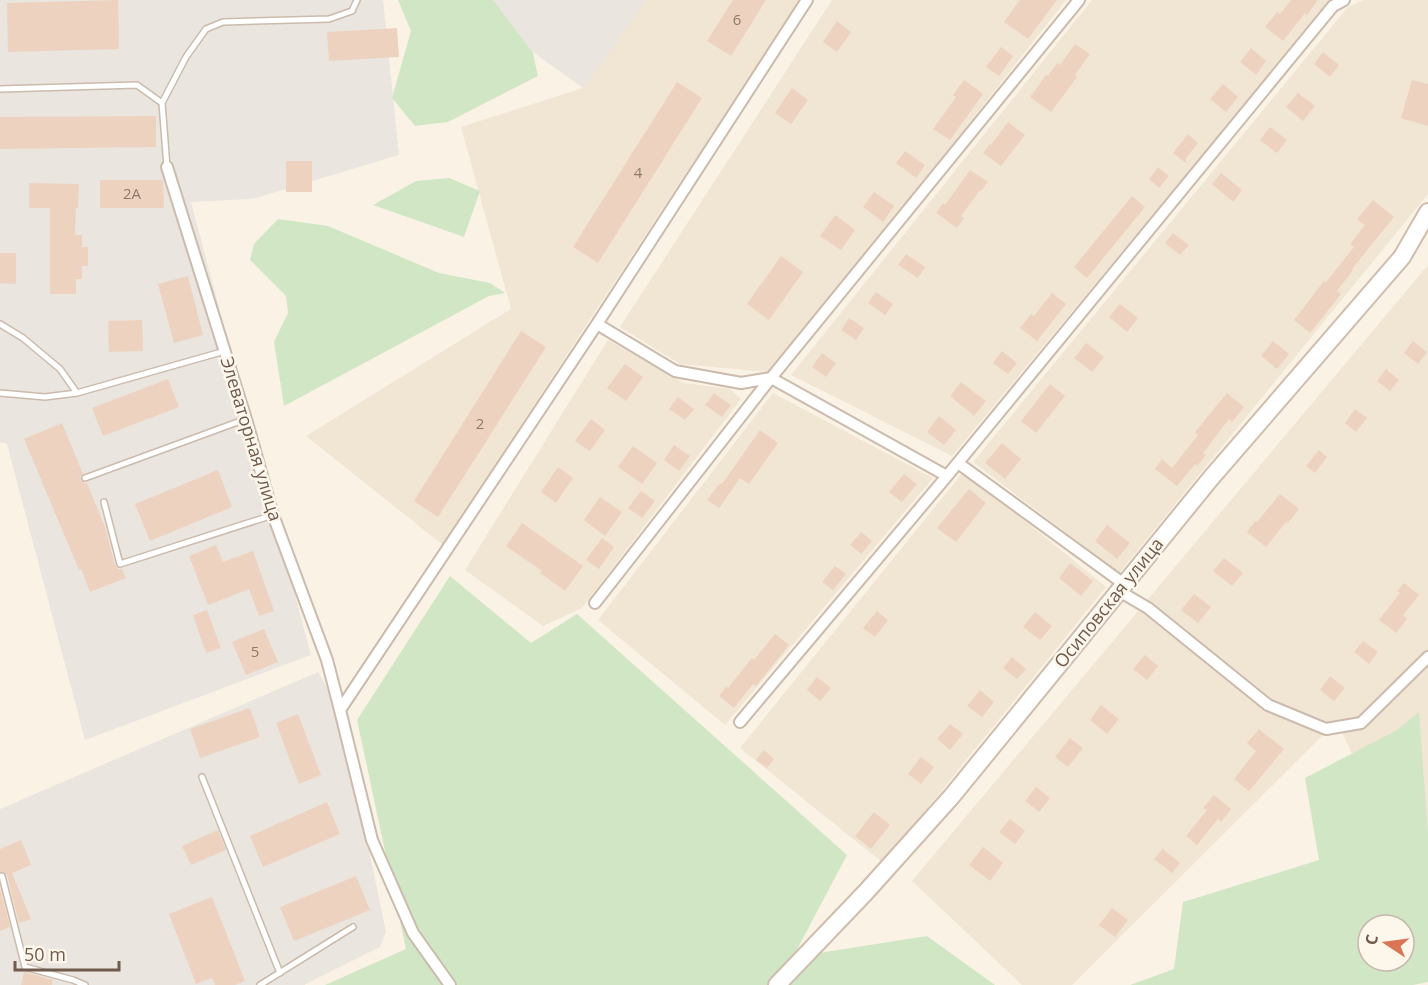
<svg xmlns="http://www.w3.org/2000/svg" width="1428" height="985" font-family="'Open Sans',sans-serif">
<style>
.residential{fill:#f1e5d4}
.industrial{fill:#eae5df}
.green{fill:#d1e6c5;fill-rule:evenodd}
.building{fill:#edd3bf}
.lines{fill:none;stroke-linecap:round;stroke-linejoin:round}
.lane-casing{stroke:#cbbbac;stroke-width:8}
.street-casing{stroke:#cbbbac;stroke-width:14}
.secondary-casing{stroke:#cfbdad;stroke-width:20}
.lane{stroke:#fff;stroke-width:5}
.street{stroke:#fff;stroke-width:10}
.secondary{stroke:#fff;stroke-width:16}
.labels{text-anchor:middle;stroke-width:5;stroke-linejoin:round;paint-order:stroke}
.number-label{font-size:15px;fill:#90796a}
.street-label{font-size:18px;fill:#715b4d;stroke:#fdf7eb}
</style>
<rect width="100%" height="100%" fill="#faf3e5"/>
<path class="residential" d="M644,0H800L579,336L443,545L306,436L511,309L461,127L583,88Z
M832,0H1066L900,211L768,372L680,364L620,327Z
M1092,0H1331L952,456L791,375Z
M1364,0H1428V194L1119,573L973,462L1348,7Z
M1428,265V920L1337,721L1072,985H1022L912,881Z
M608,340L684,383L730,389L741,399L582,608L543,626L465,570Z
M773,393L933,478L725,725L598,620Z
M964,471L1106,587L883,863L740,748Z"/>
<path class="industrial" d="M0,0H383L399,155L252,199L191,202L311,655L85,740L7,444L0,442Z
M460,0H646L583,88Z
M318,672L340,710L386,932L380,947L304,985H0V809Z"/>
<path class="green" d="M398,0H493L533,53L538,76L448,122L415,126L392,98L411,31Z
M449,178L480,191L464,237L373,205L416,181Z
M278,219L328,226L439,273L490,283L505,293L489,296L284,406L274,342L288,313L286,296L250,260L254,244Z
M450,576L531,643L577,614L847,855L793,957L927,936L995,985H325L406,949L357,720Z
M1419,712L1428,833V982L1413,985H1130L1174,969L1183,902L1319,860L1305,778L1397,730ZM1368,925H1404V961H1368Z"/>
<path class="building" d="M118,0L119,49L8,52L7,3Z
M733,0H766L731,56L707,41Z
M1020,0H1057L1028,39L1004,22Z
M1291,0H1318L1307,15L1305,13L1283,41L1265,27L1277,12L1280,14Z
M837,21L851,32L837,52L823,42Z
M397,28L399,57L329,61L327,32Z
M1075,44L1090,54L1075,75L1077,77L1051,112L1030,97L1046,75L1048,76L1057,63L1060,65Z
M1001,47L1013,56L999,76L986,67Z
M1251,48L1266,61L1256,75L1240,62Z
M1323,52L1339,65L1330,77L1314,64Z
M964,80L983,94L950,140L933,129L956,97L953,95Z
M1412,80L1428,84V126L1401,118Z
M677,82L702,98L598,263L573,247Z
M1223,84L1238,97L1226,112L1210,99Z
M792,88L808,100L791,124L775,113Z
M1298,93L1315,106L1303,121L1286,107Z
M156,116V147L0,149V117Z
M1008,122L1025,135L1001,166L983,153L990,144L991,145Z
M1270,127L1287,140L1277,153L1260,140Z
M1188,134L1198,143L1186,158V163L1173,153Z
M905,151L925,165L916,178L896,163Z
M286,161H312V192H286Z
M1158,167L1169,176L1159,188L1149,179Z
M970,170L988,182L981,191L980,190L961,216L964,218L957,228L936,213L943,203L945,205Z
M1221,173L1242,190L1233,202L1212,184Z
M100,180H163L164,208H100Z
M29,183L79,184L78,208H76L75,235H82V247H88V266H82V279H76V294H50V208H29Z
M874,192L894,206L883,222L863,207Z
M1132,196L1145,207L1087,278L1074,267Z
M1373,200L1394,217L1352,269L1353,270L1337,291L1341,294L1310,333L1294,320L1324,281L1326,282L1354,247L1350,244L1365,225L1357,219Z
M835,215L855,230L841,250L820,236Z
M1173,233L1189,245L1180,255L1165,243Z
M0,253H16V284L0,283Z
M906,254L925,267L918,278L898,265Z
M781,256L803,272L769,320L747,304Z
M188,276L203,335L174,343L158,284Z
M876,292L893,304L885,315L868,303Z
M1052,293L1066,304L1037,341L1020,328L1031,314L1034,316Z
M1120,304L1138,318L1127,332L1109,317Z
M849,318L864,328L856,340L841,330Z
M142,320L143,351L109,352L108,321Z
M521,331L546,347L438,517L414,501Z
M1273,341L1289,354L1277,369L1261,356Z
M1413,341L1427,352L1418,364L1404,353Z
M1086,343L1104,357L1092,372L1074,358Z
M1002,351L1017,363L1008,374L993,363Z
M822,353L836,363L826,377L812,367Z
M625,364L643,377L626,401L607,388Z
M1386,369L1399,380L1390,391L1377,381Z
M168,379L179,407L103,436L92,408Z
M961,382L986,401L974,416L950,396Z
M1050,384L1065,396L1036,433L1021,421Z
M714,393L731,405L722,417L705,405Z
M1227,393L1244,407L1232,422L1229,419L1203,453L1206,455L1197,466L1195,464L1177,486L1155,469L1162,459L1172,468L1198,435L1195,432Z
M678,397L694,409L685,420L669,409Z
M1355,409L1367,418L1356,432L1345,423Z
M939,416L956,430L944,445L927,432Z
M591,419L605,430L590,451L575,441Z
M62,423L83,474L80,477L81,480L84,483H87L105,527L115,565L118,569H122L126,578L90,592L81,569L79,570L24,439Z
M760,430L778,443L749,484L740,478L719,508L707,500L720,483L722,484Z
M1002,443L1021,459L1005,479L985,463Z
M674,445L690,456L679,471L664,460Z
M633,446L657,463L642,484L618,467Z
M1319,450L1327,457L1315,473L1306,466Z
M558,467L573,478L556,503L541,492Z
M218,470L232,507L150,541L135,504Z
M904,474L917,484L902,502L889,492Z
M969,489L986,503L956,542L937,528Z
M641,491L655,501L642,518L628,508Z
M1280,494L1299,509L1288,523L1286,522L1266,547L1247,532L1255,521L1257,522Z
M600,497L622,512L605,536L584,520Z
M522,523L583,566L565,591L540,573L542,571L506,546Z
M1107,525L1130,543L1117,559L1095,541Z
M861,532L872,541L861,554L850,545Z
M602,538L614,547L599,569L586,560Z
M216,545L223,562L253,551L274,611L259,616L249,589L208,605L189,556Z
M1224,558L1243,573L1232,586L1213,571Z
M1070,563L1093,581L1081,596L1059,578Z
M835,566L846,574L833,590L822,582Z
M1404,583L1419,595L1403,615L1407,619L1396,633L1379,620L1400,593L1397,591Z
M1194,594L1211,607L1198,623L1181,610Z
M207,610L221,648L206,653L193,615Z
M877,611L888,620L875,637L863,628Z
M1035,612L1052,626L1040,640L1023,627Z
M264,629L278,662L246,675L232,642Z
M775,634L789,645L756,686L753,684L734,708L719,696L726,687L728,688L752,658L754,660Z
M1363,641L1378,652L1369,664L1354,652Z
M1145,655L1158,666L1147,680L1133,669Z
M1012,657L1026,669L1017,679L1003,668Z
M1330,676L1345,688L1334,701L1320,690Z
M817,677L831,688L820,701L807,690Z
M980,690L994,702L982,717L967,706Z
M1101,705L1119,719L1107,734L1090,720Z
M250,708L260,737L200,758L190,729Z
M298,714L321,775L299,784L276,723Z
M950,724L963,734L950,750L937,739Z
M1259,729L1284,749L1249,791L1234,779L1256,751L1247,743Z
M1070,738L1083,748L1068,767L1055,757Z
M764,750L774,759L767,768L756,760Z
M921,757L934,767L921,784L908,774Z
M1036,787L1050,798L1039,812L1025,801Z
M1214,795L1231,809L1221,822L1218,819L1197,845L1186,836L1207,810L1203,808Z
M327,802L340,834L263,867L250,836Z
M874,812L890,825L871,849L855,836Z
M1010,819L1025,831L1015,844L999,832Z
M218,830L226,850L191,865L182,846Z
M21,840L31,865L12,873L31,919L19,923L7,875L4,872H0V849Z
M983,847L1003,863L990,881L969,865Z
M1163,849L1180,863L1172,873L1154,859Z
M356,876L370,910L294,941L280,907Z
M0,888L10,927L0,931Z
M212,897L245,981L235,985H215L212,978L196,984L169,914Z
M1112,908L1128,920L1115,937L1099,925Z
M24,972L53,980L52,985H21Z"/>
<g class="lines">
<g class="lane-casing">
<path id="lane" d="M0,89L137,85L162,103
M167,167L162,103L186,57L206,29L223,22L329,19L352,11L357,0
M0,324L23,338L60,369L77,393L225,351
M0,393L45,397L77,393
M85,478L246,419
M104,502L120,564L273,515
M202,777L280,973
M2,876L25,967L73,980L85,985
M260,985L353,927"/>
</g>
<g class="street-casing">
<path id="street" d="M167,167L246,419L273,515L327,660L340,710
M597,324L675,371L741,383L771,378L947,476
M958,463L1124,584
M1119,591L1148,608L1268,705L1326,729L1361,723L1428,657
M595,603L771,378L1079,0
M740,722L947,476L1333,6L1344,0
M450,985L413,933L372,840L340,710L597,324L807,0"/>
</g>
<g class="secondary-casing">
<path id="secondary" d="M777,985L865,893L952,796L1211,478L1402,257L1428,212"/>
</g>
<use href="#lane" class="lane"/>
<use href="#street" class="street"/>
<use href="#secondary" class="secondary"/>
</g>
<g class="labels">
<g class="number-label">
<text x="737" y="25">6</text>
<text x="638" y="178">4</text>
<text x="132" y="199">2А</text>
<text x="480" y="429">2</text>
<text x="255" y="657">5</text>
</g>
<g class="street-label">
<text transform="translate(251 439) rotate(73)" y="6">Элеваторная улица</text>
<text transform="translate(1109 603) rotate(-51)" y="6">Осиповская улица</text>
</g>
</g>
<g transform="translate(1386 943) rotate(283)"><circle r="28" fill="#fdf7eb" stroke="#c5b9ac" stroke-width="1.5"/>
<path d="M0-4.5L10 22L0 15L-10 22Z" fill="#da7655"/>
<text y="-9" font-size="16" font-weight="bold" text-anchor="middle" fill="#715b4d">С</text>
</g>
<path d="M15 961v9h104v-9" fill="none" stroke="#715b4d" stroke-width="3"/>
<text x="24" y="961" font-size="18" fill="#715b4d" stroke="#fdf7eb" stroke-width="4.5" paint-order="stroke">50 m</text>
</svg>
